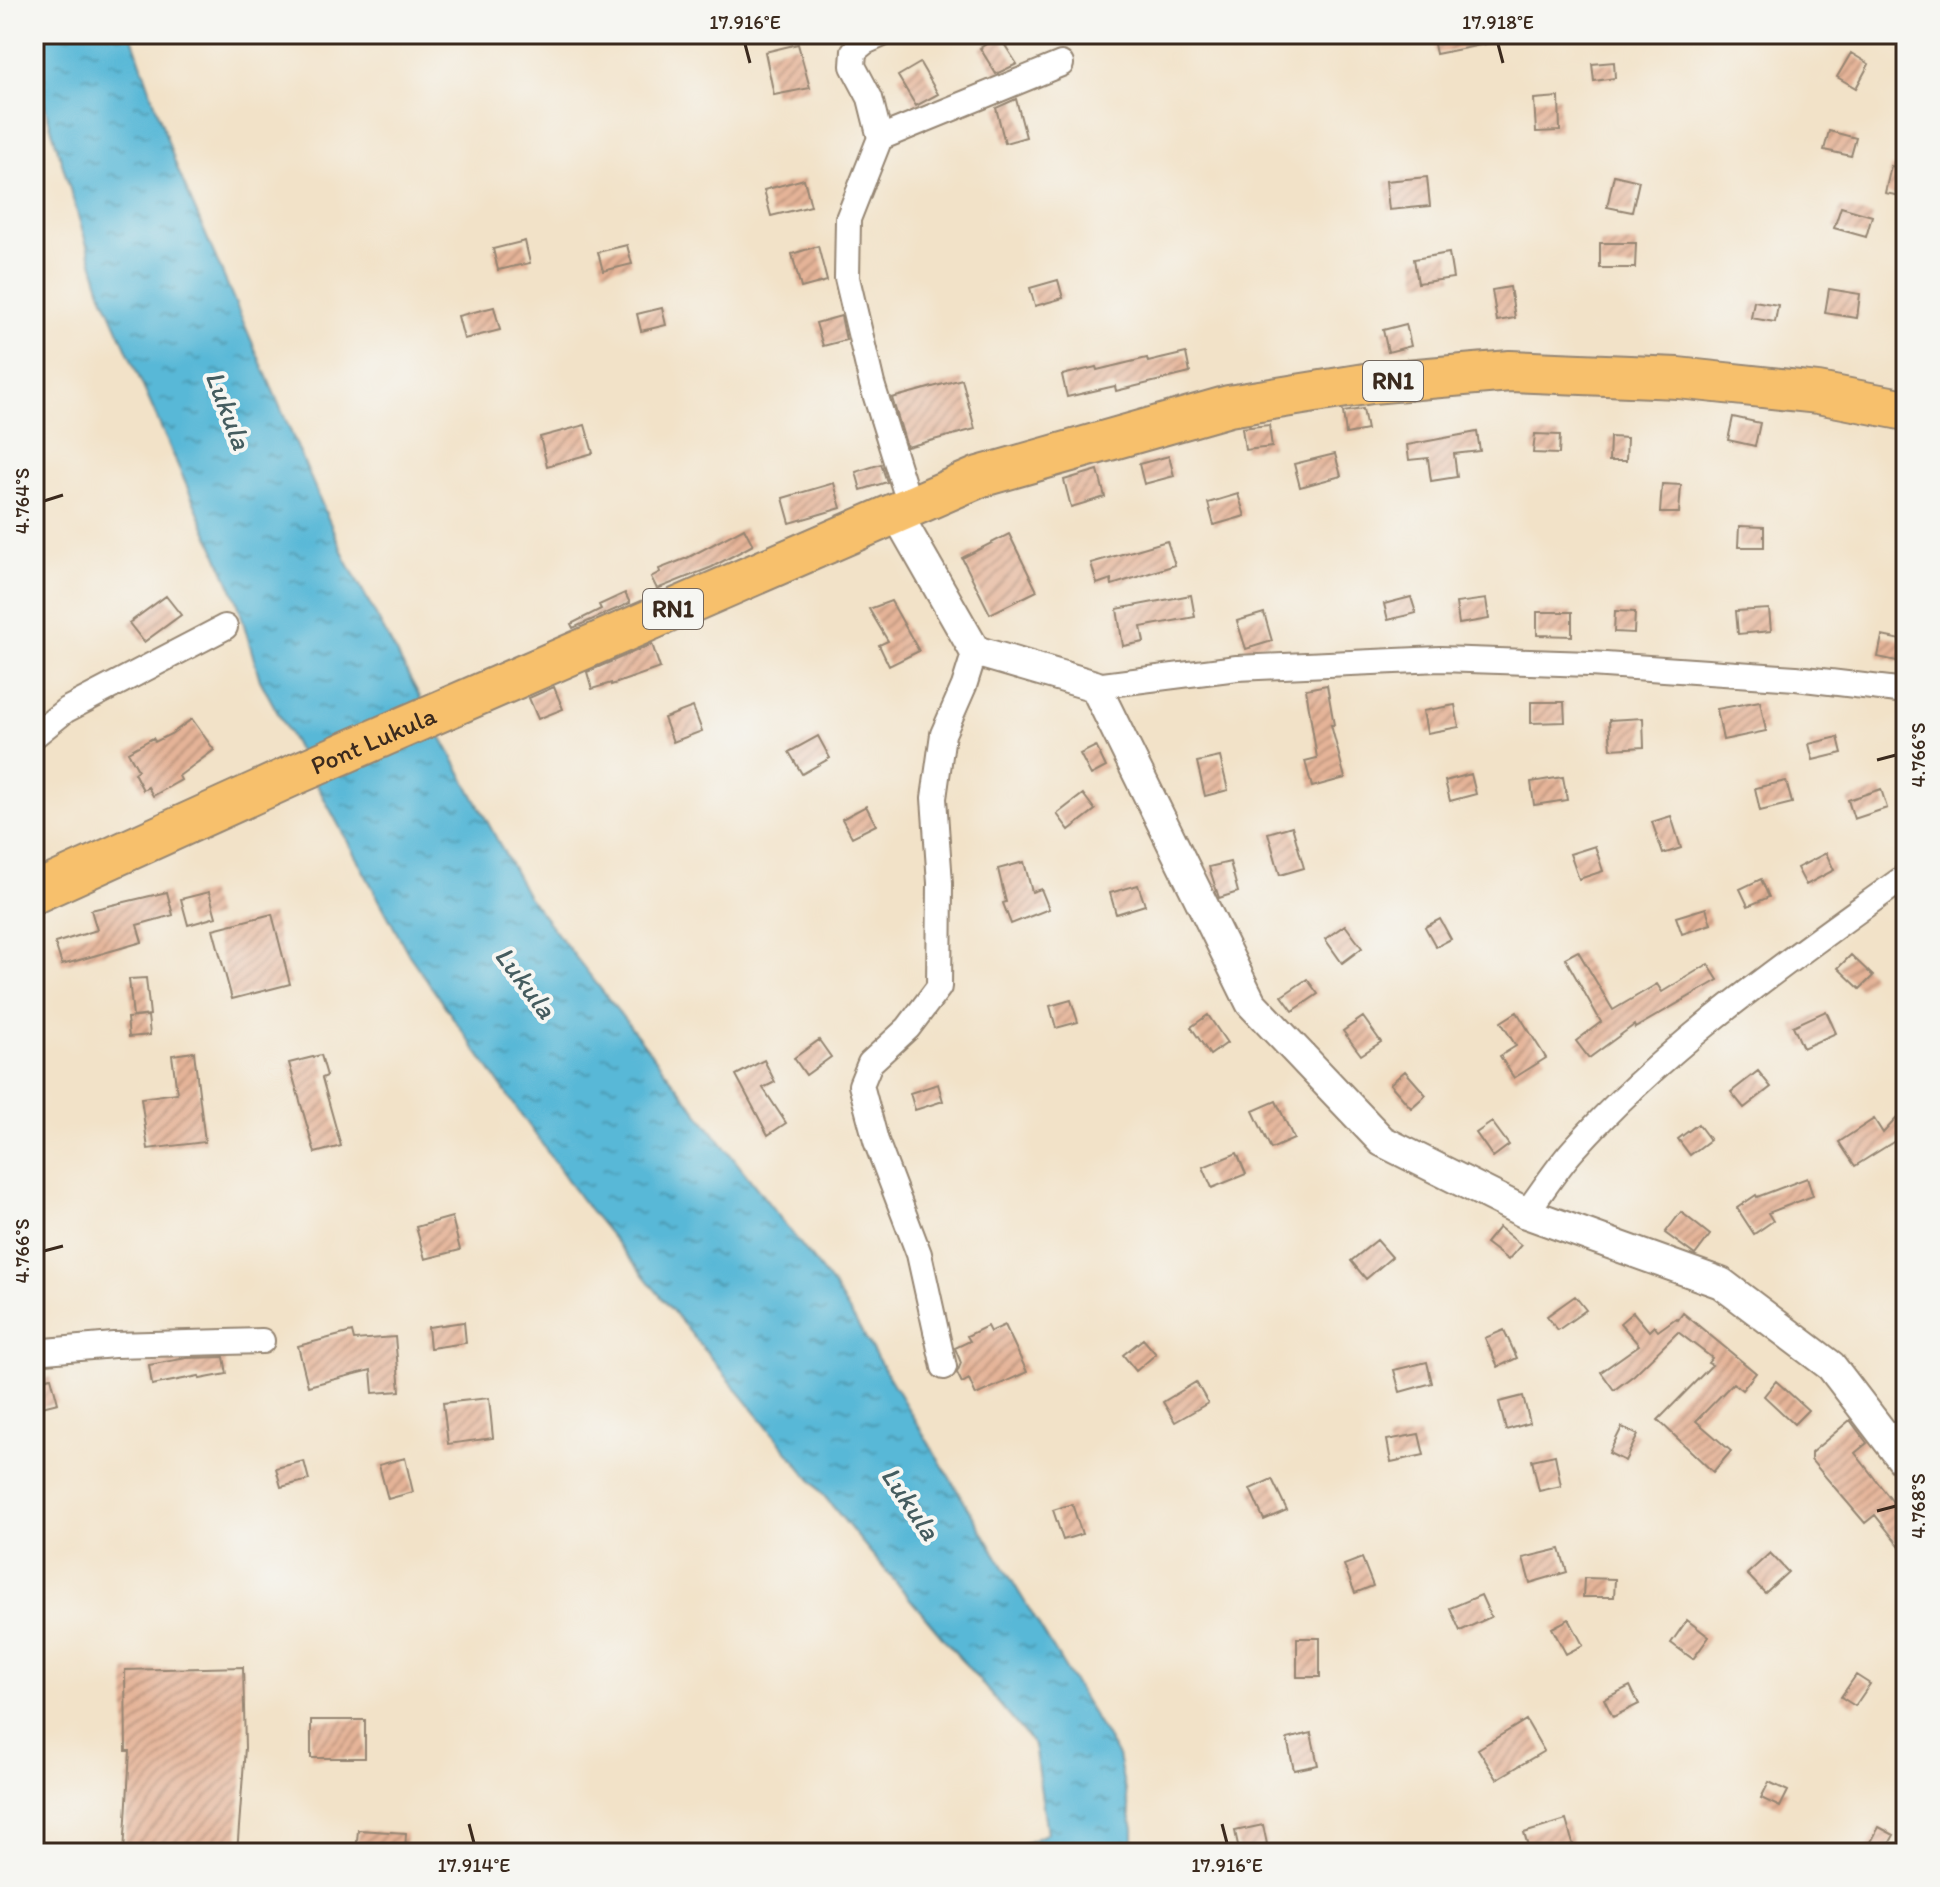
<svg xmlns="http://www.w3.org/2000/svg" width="1940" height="1887" font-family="Itim,sans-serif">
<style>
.water{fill:url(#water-ripples);stroke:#4a717a;stroke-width:2}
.building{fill:url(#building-hatch)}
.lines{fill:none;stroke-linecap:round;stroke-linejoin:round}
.minor-casing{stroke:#968673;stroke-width:28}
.tertiary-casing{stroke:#968673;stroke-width:34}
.trunk-casing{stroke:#968673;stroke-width:44}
.minor{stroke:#fff;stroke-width:24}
.tertiary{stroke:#fff;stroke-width:30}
.trunk{stroke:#f7c06c;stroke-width:40}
.ticks{fill:none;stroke:#3b2a1e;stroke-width:3}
.labels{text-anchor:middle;stroke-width:8;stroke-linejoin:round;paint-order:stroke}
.shield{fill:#f6f6f2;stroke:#73675e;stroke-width:2}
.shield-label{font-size:24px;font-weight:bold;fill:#3b2a1e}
.street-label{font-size:26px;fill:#3b2a1e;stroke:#f6f6f2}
.water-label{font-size:28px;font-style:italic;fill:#455c5f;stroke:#f6f6f2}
.neatline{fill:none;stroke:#3b2a1e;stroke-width:3}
.ticks-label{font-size:20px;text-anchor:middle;fill:#3b2a1e}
</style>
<defs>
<pattern id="water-ripples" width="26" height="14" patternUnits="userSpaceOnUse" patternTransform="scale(2)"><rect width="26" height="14" fill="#58b8d7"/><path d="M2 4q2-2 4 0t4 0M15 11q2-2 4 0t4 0" fill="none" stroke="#4a96ae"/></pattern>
<pattern id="building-hatch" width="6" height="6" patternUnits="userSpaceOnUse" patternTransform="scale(2)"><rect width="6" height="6" fill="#e5b498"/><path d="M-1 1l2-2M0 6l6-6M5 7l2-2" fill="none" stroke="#bb937b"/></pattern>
</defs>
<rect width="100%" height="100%" fill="#f6f6f2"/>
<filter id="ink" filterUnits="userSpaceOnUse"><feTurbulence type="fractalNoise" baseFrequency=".0125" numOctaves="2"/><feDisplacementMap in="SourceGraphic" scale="16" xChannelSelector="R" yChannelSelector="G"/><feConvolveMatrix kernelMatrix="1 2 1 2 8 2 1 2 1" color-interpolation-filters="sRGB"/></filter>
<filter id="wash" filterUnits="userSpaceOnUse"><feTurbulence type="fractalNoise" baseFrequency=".006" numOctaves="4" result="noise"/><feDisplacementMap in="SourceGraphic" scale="32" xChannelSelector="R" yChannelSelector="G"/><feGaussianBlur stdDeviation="1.8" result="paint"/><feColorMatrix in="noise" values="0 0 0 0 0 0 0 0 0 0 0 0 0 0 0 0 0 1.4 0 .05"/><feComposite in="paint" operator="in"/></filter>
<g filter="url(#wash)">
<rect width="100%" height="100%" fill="#f2e2c8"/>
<path class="water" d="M34,34H131L177,168L346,560L527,895L835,1288L1118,1756L1133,1829V1853H1007L1047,1833L1034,1745L866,1547L580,1198L409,955L260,680L237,600L101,291L34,71Z"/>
<g id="blocks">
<path class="building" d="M1432,34H1496V42L1436,54Z
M999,36L1017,64L996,74L980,48Z
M798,44L810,88L774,95L765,52Z
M1851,53L1869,64L1856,88L1837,77Z
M1614,62L1615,78L1594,81L1592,64Z
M920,63L938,94L916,106L898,76Z
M1559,97L1560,131L1536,132L1534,99Z
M1016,99L1026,137L1005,143L996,108Z
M1829,131L1856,138L1851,156L1824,150Z
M1891,166L1906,169V197L1885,193Z
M1614,175L1639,181L1632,212L1607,207Z
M1427,177L1430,206L1389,210L1386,181Z
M804,179L811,206L771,216L764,190Z
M1841,207L1872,216L1866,237L1834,228Z
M525,241L530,263L498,270L493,249Z
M1600,243H1636L1635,268H1600Z
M627,245L632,264L603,271L598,252Z
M818,246L827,281L801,288L792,254Z
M1449,253L1453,278L1418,283L1414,259Z
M1058,280L1063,298L1035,306L1030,288Z
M1510,287L1515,318L1497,321L1492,290Z
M1829,289L1860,294L1857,318L1825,313Z
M1754,301L1778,305L1775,322L1751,318Z
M494,307L500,330L464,339L458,316Z
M662,308L666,325L641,331L637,314Z
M841,316L846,340L823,346L816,323Z
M1406,324L1411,346L1388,352L1383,330Z
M1186,353L1190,373L1116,391L1115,386L1067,397L1062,375L1096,367L1097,370L1147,358L1148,362Z
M962,379L975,429L907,447L892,398Z
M1363,409L1367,430L1346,434L1343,412Z
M1733,417L1760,423L1755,446L1728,440Z
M585,425L593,453L547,466L540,437Z
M1269,425L1272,447L1245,450L1242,428Z
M1477,432L1480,451L1454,454L1457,477L1431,481L1428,458L1409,460L1407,445Z
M1535,434L1560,435L1559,454L1533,453Z
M1610,437L1627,438L1626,461H1609Z
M1335,454L1341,476L1300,487L1294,464Z
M1169,456L1174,476L1144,484L1139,464Z
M881,464L887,482L861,490L856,472Z
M1098,470L1105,497L1071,507L1064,480Z
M834,483L841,508L790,523L783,498Z
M1662,484L1681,485L1679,513H1660Z
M1238,494L1245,516L1214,525L1208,503Z
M1739,526L1764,527V547H1738Z
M744,528L753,545L712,567L657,589L651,577L660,572L659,569L687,558Z
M1009,534L1037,591L990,614L962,558Z
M1167,541L1175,565L1112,585L1111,579L1097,584L1091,563Z
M625,593L630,603L573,628L571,624L601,609L599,605Z
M1191,595L1195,617L1141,627L1144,642L1123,646L1117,609Z
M166,596L181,615L144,642L129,623Z
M1411,597L1416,613L1388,620L1384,604Z
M1486,599L1489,619L1459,624L1456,603Z
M891,601L919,651L889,666L879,645L888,641L869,609Z
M1769,609L1771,631L1738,634L1736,611Z
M1615,611L1635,612L1634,633L1614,632Z
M1537,612H1572V636L1537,635Z
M1264,613L1272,641L1246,649L1237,621Z
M1882,636L1906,641V663L1878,657Z
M652,644L660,668L611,685V683L592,689L587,672Z
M1327,685L1334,725H1331L1345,778L1312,787L1305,761L1317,758L1306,689Z
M554,687L563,709L538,719L529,698Z
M1760,701L1766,731L1723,740L1717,709Z
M1531,702H1564L1565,722L1531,723Z
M1455,705L1459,727L1427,733L1423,711Z
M693,707L702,731L673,742L664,718Z
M1643,718L1644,747L1611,749L1609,720Z
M192,719L214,750L179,776L181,780L153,796L148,787L143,790L134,773L138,770L128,752L153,738L155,742L171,734Z
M818,736L830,758L802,774L789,752Z
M1838,737L1842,753L1813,760L1809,744Z
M1096,746L1106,767L1091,775L1080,754Z
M1220,757L1228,790L1205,796L1197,762Z
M1471,774L1476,794L1450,801L1445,781Z
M1563,777L1567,800L1534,805L1531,782Z
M1786,781L1792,803L1760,811L1755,788Z
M1881,789L1887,808L1854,819L1848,800Z
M1083,794L1095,810L1069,830L1057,814Z
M866,806L876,825L852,837L842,819Z
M1671,816L1681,848L1663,854L1652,822Z
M1292,826L1304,868L1280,875L1268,833Z
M1595,846L1603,871L1579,879L1570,854Z
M1826,853L1834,870L1806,885L1797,868Z
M1024,862L1032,892L1041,889L1049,909L1011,924L1003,903L1006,902L998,869Z
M1230,862L1238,892L1219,898L1209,867Z
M1761,879L1769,897L1748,906L1740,889Z
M1138,885L1145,905L1116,914L1110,893Z
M167,892L173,915L137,925L142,942L62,965L55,943L97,930L91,910Z
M209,892L216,917L188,925L181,899Z
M1706,908L1711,924L1682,934L1676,917Z
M272,914L290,984L232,999L213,929Z
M1440,919L1451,939L1436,947L1425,927Z
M1345,925L1362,948L1342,963L1325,939Z
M1578,951L1613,1010L1657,984L1662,992L1708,964L1718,980L1635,1028L1634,1025L1589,1058L1576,1041L1601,1022L1565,958Z
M1851,955L1873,976L1860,989L1838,968Z
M146,978L150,1015L133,1017L129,979Z
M1307,979L1318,994L1293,1011L1282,996Z
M1071,1000L1078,1022L1056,1028L1050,1006Z
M1826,1011L1836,1033L1803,1048L1793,1026Z
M1517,1012L1546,1058L1514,1078L1500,1056L1516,1046L1501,1022Z
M1208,1015L1227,1043L1210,1055L1191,1027Z
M148,1016L150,1035L129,1037L127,1018Z
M1363,1017L1381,1042L1361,1055L1343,1031Z
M819,1040L831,1057L806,1075L794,1058Z
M194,1052L205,1142L148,1149L141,1098L177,1093L172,1055Z
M321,1055L327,1076L322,1078L341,1146L315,1153L289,1063Z
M764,1060L775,1082L763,1088L786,1123L768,1135L736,1075Z
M1405,1071L1426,1095L1411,1108L1390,1084Z
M1758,1071L1771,1087L1744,1108L1731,1092Z
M938,1084L943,1101L915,1110L910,1093Z
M1276,1101L1294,1139L1271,1149L1253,1111Z
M1906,1108V1134L1855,1166L1839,1142L1874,1119L1883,1133Z
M1492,1122L1509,1145L1493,1157L1476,1133Z
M1698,1124L1710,1140L1690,1155L1678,1139Z
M1237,1153L1246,1174L1212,1188L1203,1167Z
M1807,1178L1813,1196L1768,1213L1773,1221L1754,1234L1737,1208L1756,1195L1757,1197Z
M1681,1212L1710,1235L1695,1255L1665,1233Z
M452,1217L460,1250L425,1259L416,1227Z
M1499,1227L1521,1245L1508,1260L1486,1243Z
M1377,1240L1392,1257L1366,1279L1351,1261Z
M1575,1296L1586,1310L1558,1330L1547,1316Z
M1633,1312L1649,1331L1654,1326L1658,1331L1676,1318L1678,1320L1683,1313L1756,1373L1742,1390L1733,1383L1696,1421L1731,1451L1713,1472L1658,1420L1712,1365L1708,1363L1712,1358L1678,1332L1634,1375L1614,1390L1601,1372L1639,1345L1620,1323Z
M464,1322L466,1343L430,1348L428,1327Z
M1005,1325L1027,1372L976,1395L969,1379L962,1383L957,1373L961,1363L955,1348L970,1341L967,1336L987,1326L990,1332Z
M1504,1330L1517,1358L1498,1367L1485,1338Z
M352,1332L354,1340L395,1337L400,1391L373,1393L371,1370L308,1386L298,1346Z
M1143,1339L1156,1354L1136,1371L1123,1355Z
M224,1357L227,1374L200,1379L199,1376L152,1385L149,1365L186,1358Z
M1427,1362L1432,1383L1400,1392L1394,1370Z
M51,1377L58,1403L34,1409V1381Z
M1776,1381L1808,1410L1794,1424L1764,1396Z
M1196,1382L1208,1403L1175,1422L1163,1402Z
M1523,1396L1530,1423L1506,1430L1499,1402Z
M489,1398L493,1438L448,1444L443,1403Z
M1850,1420L1867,1443L1855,1453L1906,1519V1554L1875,1515L1865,1523L1811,1460V1453Z
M1622,1427L1638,1435L1625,1461L1609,1453Z
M1419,1434L1424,1455L1391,1462L1387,1440Z
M1555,1455L1561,1486L1539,1491L1532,1460Z
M405,1458L413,1492L388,1499L379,1465Z
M304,1461L309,1480L281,1487L276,1468Z
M1272,1479L1287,1510L1264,1520L1250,1489Z
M1072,1504L1082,1534L1063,1540L1053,1510Z
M1560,1549L1567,1572L1530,1583L1523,1558Z
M1770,1553L1788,1572L1765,1593L1747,1574Z
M1362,1558L1373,1586L1355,1593L1344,1565Z
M1584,1578L1615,1579L1614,1597H1583Z
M1481,1595L1491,1617L1460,1631L1450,1608Z
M1569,1619L1583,1645L1566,1654L1552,1628Z
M1687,1620L1709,1637L1693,1659L1671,1643Z
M1297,1638H1320V1677H1297Z
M243,1667L245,1748L237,1853H124L130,1751H126L125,1670Z
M1856,1675L1870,1684L1855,1706L1841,1697Z
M1630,1686L1639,1704L1613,1717L1604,1699Z
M311,1720H365V1758H311Z
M1526,1720L1544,1751L1497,1779L1478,1749Z
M1311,1733L1318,1765L1294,1770L1287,1739Z
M1769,1782L1788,1791L1780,1807L1761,1798Z
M1566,1820L1573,1844L1544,1853H1530L1524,1833Z
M1263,1825L1267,1844L1239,1850L1235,1831Z
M1879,1827L1894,1835L1884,1853H1865Z
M358,1830L406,1833L405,1853H356Z"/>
</g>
</g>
<g filter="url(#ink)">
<use href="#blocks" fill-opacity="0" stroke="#968673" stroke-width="2"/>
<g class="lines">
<g class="minor-casing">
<path id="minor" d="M883,34L865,42L854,51L853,66L870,98L880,138L848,219L847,278L872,384L910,506
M880,138L1061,64
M1095,686L1237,668L1440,659L1590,664L1796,678L1906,691
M34,736L66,710L225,627
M1526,1213C1542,1192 1556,1169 1573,1150C1669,1042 1790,960 1906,876
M34,1352L114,1345L262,1341
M944,1367L919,1254L876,1141L861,1085L870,1063L908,1028L939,987L940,883L934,798L943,734L964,686L975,651"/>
</g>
<g class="tertiary-casing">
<path id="tertiary" d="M895,511L975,651L1095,686L1251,1003L1382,1141L1526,1213L1721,1283L1831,1366L1906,1464"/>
</g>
<g class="trunk-casing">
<g id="trunk">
<path id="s1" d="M34,893L296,774L979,477L1229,406L1371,383L1510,371L1678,378L1818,393L1906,410"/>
</g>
</g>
<use href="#minor" class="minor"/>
<use href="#tertiary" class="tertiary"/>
<use href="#trunk" class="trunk"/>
</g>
</g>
<path class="ticks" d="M745,44L750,63M1498,44L1503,63M44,501L63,495M1877,760L1896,755M44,1251L63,1246M1877,1511L1896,1506M469,1824L474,1843M1222,1824L1227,1843"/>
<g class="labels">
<g class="shield">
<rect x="1363" y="361" width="60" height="40" rx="6"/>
<rect x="643" y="589" width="60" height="40" rx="6"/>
</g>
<g class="shield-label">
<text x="1393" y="389">RN1</text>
<text x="673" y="617">RN1</text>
</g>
<g class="street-label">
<text dy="9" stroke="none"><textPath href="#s1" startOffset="372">Pont Lukula</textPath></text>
</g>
<g class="water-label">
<text transform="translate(229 410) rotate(69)" y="10">Lukula</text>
<text transform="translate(526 982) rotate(53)" y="10">Lukula</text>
<text transform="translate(911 1503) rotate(56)" y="10">Lukula</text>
</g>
</g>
<rect width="1940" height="1887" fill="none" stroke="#f6f6f2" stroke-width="88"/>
<rect x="44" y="44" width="1852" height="1799" class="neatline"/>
<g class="ticks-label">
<text x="745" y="29">17.916°E</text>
<text x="1498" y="29">17.918°E</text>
<text transform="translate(22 501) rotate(-90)" y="7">4.764°S</text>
<text transform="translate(1918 755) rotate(-90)" y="7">4.766°S</text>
<text transform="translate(22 1251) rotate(-90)" y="7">4.766°S</text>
<text transform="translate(1918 1506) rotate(-90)" y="7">4.768°S</text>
<text x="474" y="1872">17.914°E</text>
<text x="1227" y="1872">17.916°E</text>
</g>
</svg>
